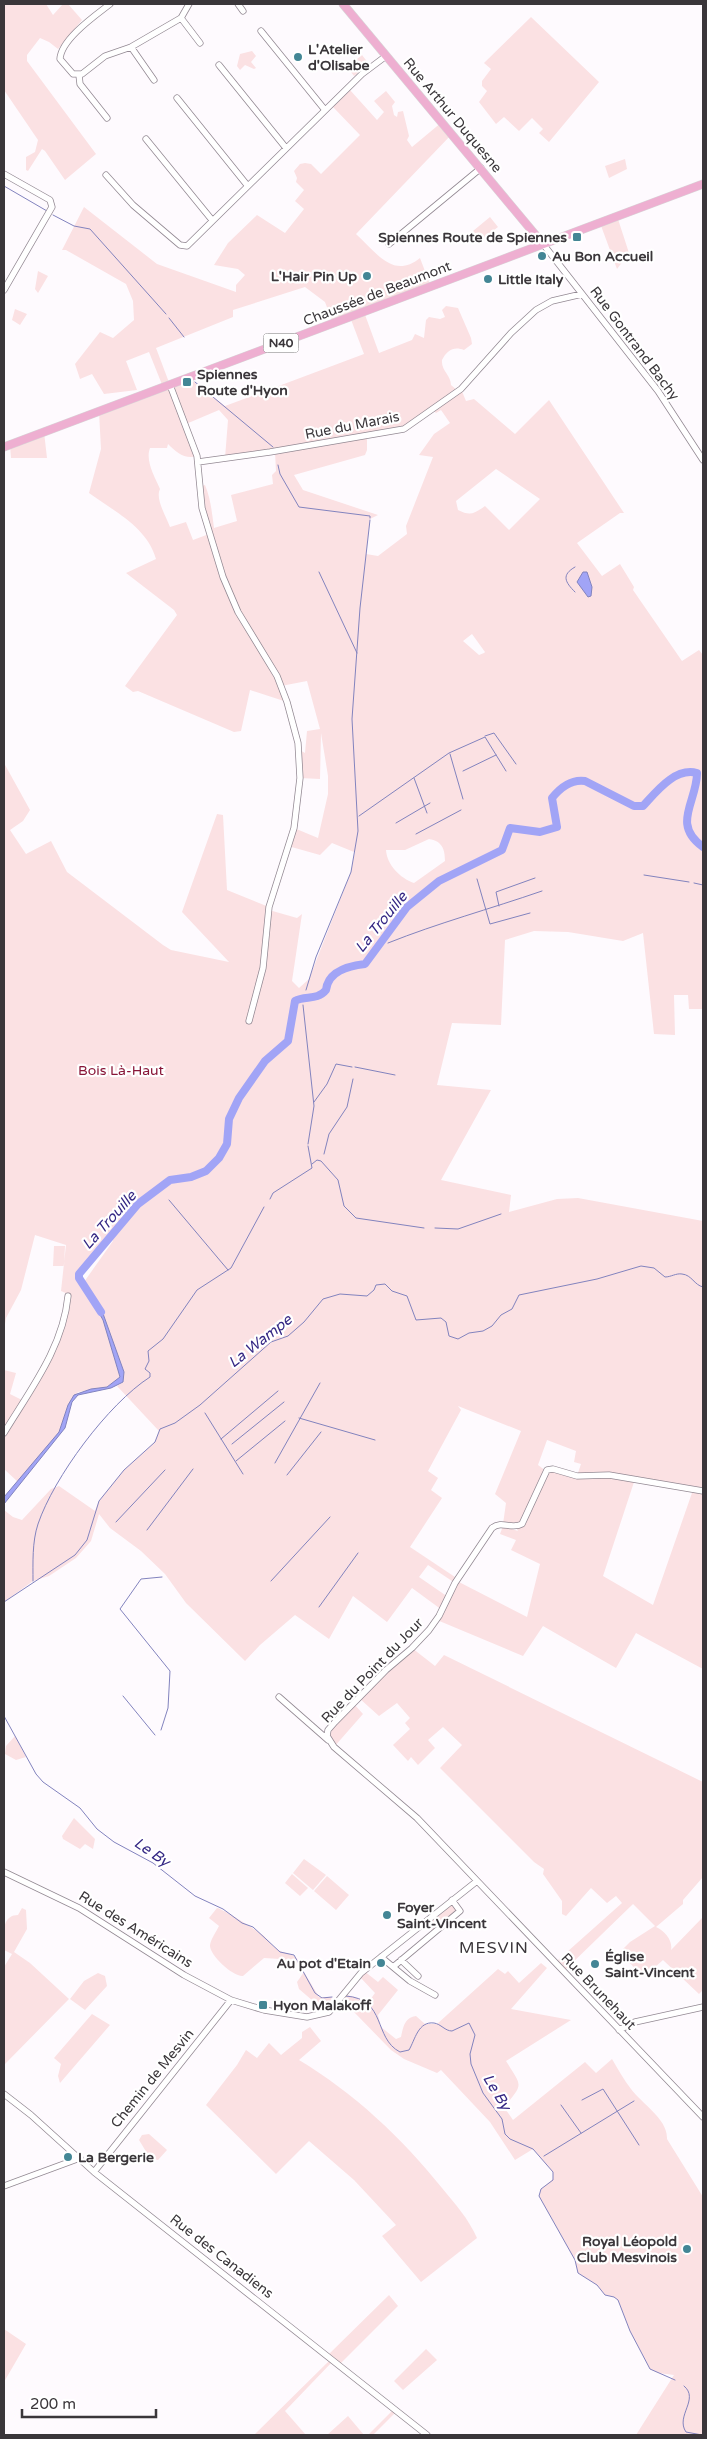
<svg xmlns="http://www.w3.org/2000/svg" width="707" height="2439" font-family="'Varela Round',sans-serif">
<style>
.green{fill:#fbe1e3;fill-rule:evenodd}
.water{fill:#a1a4f6;stroke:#8283be}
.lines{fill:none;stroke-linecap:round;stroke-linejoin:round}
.stream{stroke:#8283be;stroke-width:1}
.river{stroke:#a1a4f6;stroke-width:8}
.minor-casing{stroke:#938993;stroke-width:7}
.major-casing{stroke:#d8d7d8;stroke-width:9}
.minor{stroke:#fff;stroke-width:5.5}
.major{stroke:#eeafd1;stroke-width:8}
.poi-dot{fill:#438695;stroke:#fff;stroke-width:2}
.labels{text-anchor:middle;stroke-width:4.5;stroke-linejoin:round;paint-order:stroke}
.shield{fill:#fff;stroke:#757275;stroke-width:1}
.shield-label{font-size:12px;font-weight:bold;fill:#3a363a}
.poi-label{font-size:14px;font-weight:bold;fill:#3a363a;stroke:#fff;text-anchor:start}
.street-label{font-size:14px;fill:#3a363a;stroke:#fff}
.park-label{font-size:14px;fill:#881638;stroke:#fff}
.water-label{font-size:15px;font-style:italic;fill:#342784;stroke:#fff}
.quarter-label{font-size:16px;letter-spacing:1px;fill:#3a363a;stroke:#fff}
</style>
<rect width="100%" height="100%" fill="#fefafe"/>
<path class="green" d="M4,4H46L53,15L63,4H68L82,20L58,49L49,42L40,38L27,55V61L96,154L65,180L45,151L42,149L28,171L26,170V157L35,152L38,140L4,90Z
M531,17L599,82L549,142L539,133L543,129L532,118L519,131L504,117L496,124L479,102L487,91L482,86V81L491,69L484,63Z
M252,51L256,56L251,62L256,68L254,69L245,65L240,70L237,66L240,54Z
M362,55L369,64L354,76L347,67Z
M350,90L377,120L384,112L374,101L386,91L395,102L392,106L394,115L397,117L398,112L403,111L409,136L407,140L412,147L442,122L452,134L356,234C376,252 393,280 420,258L431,287L364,312L379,353L412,340L415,334L424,338L426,320L429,317L440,319L445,317L442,310L446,306L458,308L471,338L472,344L464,350C454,346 447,350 442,360C441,371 451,375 451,385L458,391L461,389L466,401L474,399L515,434L549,400L624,513H620L577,543L602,576L620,564L634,587L633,590L682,661L699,650L703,655V1009H689L688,995H674L675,1035L654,1034L643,933L623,941L568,932L534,931L505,940L501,1025L452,1023L437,1085L491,1090L441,1180L511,1195L509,1212L557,1199L578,1198L703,1221V1669L636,1633L616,1668L543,1626L523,1656L437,1620L442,1610L412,1588L387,1622L353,1596L329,1639L295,1615L260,1645L245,1661L186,1603L165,1574L141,1551L110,1528L99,1514L91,1541L76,1558L49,1576L33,1581L4,1602V1510L13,1517L22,1520L51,1489L59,1486L95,1511L99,1501L124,1470L155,1442L159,1431L117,1386L123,1382L124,1372L101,1308L96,1302L94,1304L103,1320L120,1377L107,1387L78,1392L68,1405L59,1432L18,1482L4,1469V1438L35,1389L44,1372L70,1295L61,1291L66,1245L35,1235L21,1290L6,1318L4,1330V763L30,810L23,821L10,830L26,854L51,841L67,872L163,945L171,950L229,962L182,912L217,814L223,815L227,890L269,907V910L297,918L302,914L292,981L299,988L309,979L351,872L355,851L354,852L332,843L320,855L288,846L294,828L318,838L328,794V776L321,733L320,779L300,778L298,749L305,753L307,731L320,729L307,681L281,686L287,702L250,690L241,731L234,732L138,691L133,692L125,686L177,615L174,610L126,573L156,559C147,527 115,512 89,493L101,449L99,412L163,387L149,352L126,361L137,390L104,394L92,374L80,379L75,364L100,332L113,338L134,320L133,301L126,284L66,250H62L84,207L157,264L236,292V285L245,275L238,269L214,265L228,243L257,215L285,233L304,209L295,201L304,190L296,182L297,178L294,171L300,164L305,163L311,164L321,174L360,135L333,107ZM305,287L325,302L333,323L350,317L364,354L225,406L189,378L170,385L156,348L233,317V310ZM219,410L228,420L225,458L275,452L276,471L272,475L273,484L231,495L237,521L214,528C212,514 211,499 205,485L202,486L204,512L209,534L193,540L186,522L170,527C166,516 155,499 160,489C155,477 145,461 150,448H167L168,444C176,452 185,460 197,456L186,424ZM433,410L436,413L441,410L450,423L434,434L419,455L433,457L406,526L407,534L378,556L366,554L370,519L378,515L303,490L294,475L365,455L367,450V436L404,429ZM496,469L540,499L509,530L485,506C474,514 470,516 458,510L456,501ZM587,572L592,587L588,597L578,579ZM472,634L485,652L484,653L479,655L463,641ZM429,839C442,841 445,849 445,861L414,883C400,878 387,865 386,850H405ZM110,1237L113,1241L84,1282L79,1284L77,1273L87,1259ZM458,1406L521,1431L495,1494L506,1503L503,1524L515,1526L518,1531L503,1526L500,1534L516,1540L511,1550L540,1564L527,1617L457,1581L458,1579L410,1547L442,1498L431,1490L438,1478L428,1471L461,1410ZM547,1440L576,1451L574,1462L581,1464L577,1476L548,1470L546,1471L538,1465ZM635,1479L693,1490L653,1605L603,1576ZM428,1565L455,1583L448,1597L419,1577Z
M625,159L627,169L609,178L605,166Z
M617,216L629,253L617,269L600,223Z
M490,217L498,227L481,240L473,231Z
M38,271L48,276L38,293L35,289Z
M15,309L27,314L20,325L12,320Z
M44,432L47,458H11L10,445Z
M54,1246H65L64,1266H53Z
M4,1370L16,1373L10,1394L22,1400L4,1429Z
M412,1648L435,1666L444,1655L703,1782V1877L683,1900V1904L656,1927C665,1931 673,1941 671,1950L703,1917V1990L699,1994L663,1960L645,1976L639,1974L631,1964L621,1958L620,1952L630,1942L655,1926L633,1904L566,1969L558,1960L622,1903L616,1896L607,1903L591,1888L566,1916L562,1914V1901L543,1874L544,1869L534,1862L440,1768L462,1745L443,1727L428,1740L435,1748L418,1765L411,1757L408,1761L393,1745L410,1729L405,1723L410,1718L397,1703L379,1716L359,1698Z
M354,1704L363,1714L334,1747L328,1730Z
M15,1736L26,1757L16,1760L5,1754L6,1746Z
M74,1818L95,1839L93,1849L85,1844L80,1849L63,1839L62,1836Z
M304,1859L326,1875L313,1890L293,1873Z
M292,1874L308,1888L300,1896L285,1883Z
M327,1876L349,1895L336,1910L314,1891Z
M452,1900L460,1911L434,1933L424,1923Z
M22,1908L26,1910L27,1929L14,1952L30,1963L69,1999L5,2064L4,1967L12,1954L4,1950C4,1938 0,1915 18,1915Z
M217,1908C223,1909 258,1931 264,1936C268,1940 272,1946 278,1950C285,1954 293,1953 298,1960L296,1966L289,1967L280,1959L264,1958L243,1976C233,1977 209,1955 210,1945C211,1939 216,1932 219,1926L209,1918Z
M541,1963L547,1968L511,2009L571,2020L506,2061C522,2087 524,2083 504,2107L513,2120L585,2062L596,2073L612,2059C618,2069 624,2080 631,2089C642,2104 668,2119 667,2139L703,2197V2435H636L674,2375L658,2373L650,2369L630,2331L618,2300L614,2297L605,2295L597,2285L578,2273L575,2260L539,2196L541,2189L553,2179V2172L533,2149L515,2160L490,2122L441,2070L437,2073L404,2059L391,2050L353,2011L339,2001L344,1994L364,2000L367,2004L375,1993L359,1976L364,1971L378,1982L383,1977L398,1990L378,2015L381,2027L396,2039L401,2037C403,2027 405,2017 416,2016L425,2024H437L498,1969L505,1974L508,1971L519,1983Z
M304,1972L319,1997H332L329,2004L320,2007L299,1989L297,1982Z
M98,1973L105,1976L107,1986L85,2010L70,1999L84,1981Z
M92,2014L110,2025L60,2083L58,2076L61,2064L54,2058Z
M310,2027L321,2041L299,2060C354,2093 402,2138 442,2188C456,2205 468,2218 477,2238L421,2282L382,2236L396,2225L354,2180L309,2141L276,2174L206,2105L237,2065L246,2050L257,2058L269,2043L281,2055L302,2038V2032Z
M149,2134L167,2150L158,2160L150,2158L139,2140L142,2135Z
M389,2295L398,2306L339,2365L333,2361L285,2411L306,2435H254L331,2359L327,2356Z
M4,2329L26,2344L4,2382Z
M426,2349L437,2360L403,2390L394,2381Z
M394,2409L397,2411L373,2435H368Z
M348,2416L364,2435H327Z"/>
<path class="water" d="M583,572H587L592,587L591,596L588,597L577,582Z
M97,1302L101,1308L124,1372L123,1382L111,1388L78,1395L72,1402L65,1428L4,1504V1497L59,1432L68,1405L74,1395L91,1389L107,1387L120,1377L103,1320L94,1304Z"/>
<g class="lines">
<path class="stream" d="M4,186L47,211
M53,215L74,226L90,229L166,314
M169,318L184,337
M195,382L273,447
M278,465L280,474L299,507L370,516V518
M319,572L357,653
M575,592C565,582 561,575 575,567
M485,736L494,733L516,764
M450,754L463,799
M463,771L496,755
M414,778L427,813
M359,816L449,753L485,737L506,771
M396,823L430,803
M416,834L461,810
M644,875L689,882
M477,879L490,924L530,913
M694,883L703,885
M499,906L496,892L535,878
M388,943C438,923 490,909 542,891
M306,990L316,957L351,872L358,831L352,719L360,608L370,520
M303,1005L314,1106L308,1144
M355,1067L395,1075
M314,1102L327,1084L336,1064L352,1067
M324,1154L329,1134L347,1107L353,1079
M312,1164L317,1160L321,1161L338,1180L344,1206L356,1218L424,1228
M270,1199L273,1193L312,1168L308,1146
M169,1200L228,1270
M435,1228L458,1229L501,1214
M205,1413L243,1474
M299,1418L375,1440
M221,1439L278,1391
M232,1444L284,1402
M236,1461L285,1421
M275,1463L320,1383
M287,1475L321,1432
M116,1522L165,1470
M147,1530L193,1469
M33,1581C33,1563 32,1542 38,1524C54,1477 108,1404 150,1377V1373L145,1369L149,1361L148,1351L163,1339L197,1290L231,1268L264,1207
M271,1581L330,1517
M4,1602L75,1555L87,1540L99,1501L124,1470L155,1442L160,1429L175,1423L200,1405L271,1342L288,1336L304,1322L323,1299L340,1294L367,1296L374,1290L376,1285L385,1284L392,1291L407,1296L416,1320L441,1318L446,1322L449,1336L458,1339L469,1333L483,1331L492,1326L501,1315L512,1309L519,1295L597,1279L641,1266L654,1268L665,1277C671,1277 676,1273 682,1274C692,1275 694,1285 703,1287
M319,1607L358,1553
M123,1696L155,1735
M4,1716L36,1774L43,1782L80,1808L97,1829L114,1842L153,1863L195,1896L223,1909L242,1923L253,1927L280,1952L294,1955L315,1993L322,1998L332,1997
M161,1730L168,1708L170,1671L120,1609L141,1579L162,1577
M346,1996C387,1999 373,2038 400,2052L409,2050C415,2040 418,2021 434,2023C441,2024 445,2031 452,2031L469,2023L475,2035L470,2054L471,2064L483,2093L502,2119L505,2134L510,2139L533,2149L553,2172V2180L541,2189L539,2196L575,2260L578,2273L597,2285L605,2295L614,2297L618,2300L630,2331L650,2369L675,2380
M582,2100L603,2089L639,2145
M561,2105L581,2133
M544,2156L634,2101
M684,2386C700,2399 675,2416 686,2432L702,2435"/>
<path class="river" d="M101,1312L79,1278V1274L138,1204L170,1180L191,1177L206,1171L219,1158L227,1144L229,1119L239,1098L265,1061L288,1041L295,1001C305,995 317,1001 326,990C328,971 348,966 365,964L407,907L439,881L502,850L510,828L540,832L557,827L552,798C560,788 571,779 585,781L634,806H643C656,792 675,767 697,773C697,802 671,824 703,847"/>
<g class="minor-casing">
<path id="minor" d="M110,4C96,15 61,39 60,59L73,74H82L105,56L131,47L181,18L189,4
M238,4L243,11
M181,18L200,43
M261,31L325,110
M131,47L154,80
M219,65L286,148
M79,75L80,84L107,118
M177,98L247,185
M146,139L212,220
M4,174L50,200L52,207L4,290
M106,175L133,205L180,245L187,246L362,74L386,56
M389,244L481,168
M543,244L658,391L703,460
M170,385L197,456L202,508L223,577L238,612L277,676L287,702L298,743L300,778L294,828L269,907L263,968L249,1021
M198,462L270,452L404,429L461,389L511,333L536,310L552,301L582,294
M4,1433C30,1390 63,1348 68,1296
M703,1491L609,1475L577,1476L553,1469L547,1470L522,1524C512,1530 502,1520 492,1528L455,1583L439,1616L429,1630L412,1648L386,1670L335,1722L328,1730L327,1736L334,1747L417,1818L703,2117
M279,1697L328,1740
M4,1872L79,1908L184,1975L231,2000L264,2010L307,2017L329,2012L361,1973L477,1881
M381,1957L393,1967L460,1911L452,1900
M401,1960L418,1976
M393,1967L410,1981L435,1995
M619,2030L635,2022L703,2007
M4,2094L31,2115L94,2172L427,2435
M94,2172L231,2000
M4,2186L80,2158"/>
</g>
<g class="major-casing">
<path id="major" d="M343,4L543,244
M4,447L703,184"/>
</g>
<use href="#minor" class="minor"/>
<use href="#major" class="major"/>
</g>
<g class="poi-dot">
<circle cx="298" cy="57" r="5"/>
<rect x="572" y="232" width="10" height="10" rx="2.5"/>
<circle cx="542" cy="256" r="5"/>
<circle cx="367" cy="276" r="5"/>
<circle cx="488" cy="279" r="5"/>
<rect x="182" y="377" width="10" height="10" rx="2.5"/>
<circle cx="387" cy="1915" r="5"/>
<circle cx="381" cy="1963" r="5"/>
<circle cx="595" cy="1964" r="5"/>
<rect x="258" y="2000" width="10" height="10" rx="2.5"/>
<circle cx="68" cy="2157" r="5"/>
<circle cx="687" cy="2249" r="5"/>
</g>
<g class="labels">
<rect class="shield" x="263.5" y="333.5" width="35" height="19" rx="4"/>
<g class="shield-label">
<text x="281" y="347">N40</text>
</g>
<g class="poi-label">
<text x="308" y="54">L'Atelier<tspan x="308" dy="16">d'Olisabe</tspan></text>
<text x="567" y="242" text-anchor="end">Spiennes Route de Spiennes</text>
<text x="552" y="261">Au Bon Accueil</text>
<text x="357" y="281" text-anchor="end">L'Hair Pin Up</text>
<text x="498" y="284">Little Italy</text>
<text x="197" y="379">Spiennes<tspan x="197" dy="16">Route d'Hyon</tspan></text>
<text x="397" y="1912">Foyer<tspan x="397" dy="16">Saint-Vincent</tspan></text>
<text x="605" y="1961">Église<tspan x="605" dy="16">Saint-Vincent</tspan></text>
<text x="371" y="1968" text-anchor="end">Au pot d'Etain</text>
<text x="273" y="2010">Hyon Malakoff</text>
<text x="78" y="2162">La Bergerie</text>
<text x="677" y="2246" text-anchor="end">Royal Léopold<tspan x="677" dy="16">Club Mesvinois</tspan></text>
</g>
<g class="street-label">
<text transform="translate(453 115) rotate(50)" y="5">Rue Arthur Duquesne</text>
<text transform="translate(377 293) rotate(-21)" y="5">Chaussée de Beaumont</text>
<text transform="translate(635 343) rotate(53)" y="5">Rue Gontrand Bachy</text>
<text transform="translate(352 425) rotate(-11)" y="5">Rue du Marais</text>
<text transform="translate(372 1670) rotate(-46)" y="5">Rue du Point du Jour</text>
<text transform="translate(136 1929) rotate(32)" y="5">Rue des Américains</text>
<text transform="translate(599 1991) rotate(46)" y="5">Rue Brunehaut</text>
<text transform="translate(152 2078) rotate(-51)" y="5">Chemin de Mesvin</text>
<text transform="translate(222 2256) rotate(38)" y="5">Rue des Canadiens</text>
</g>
<g class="park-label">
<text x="121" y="1075">Bois Là-Haut</text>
</g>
<g class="water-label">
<text transform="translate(381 922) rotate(-51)" y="5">La Trouille</text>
<text transform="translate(109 1220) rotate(-48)" y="5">La Trouille</text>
<text transform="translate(260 1341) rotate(-38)" y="5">La Wampe</text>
<text transform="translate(152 1852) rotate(34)" y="5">Le By</text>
<text transform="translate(497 2092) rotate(59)" y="5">Le By</text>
</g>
<g class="quarter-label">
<text x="494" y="1953">MESVIN</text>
</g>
</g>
<rect width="707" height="2439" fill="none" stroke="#3a363a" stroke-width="10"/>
<path d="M22 2409v8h134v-8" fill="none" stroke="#3a363a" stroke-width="2.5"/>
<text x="30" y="2409" font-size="15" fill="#3a363a" stroke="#ffffff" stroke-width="4" paint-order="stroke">200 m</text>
</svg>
